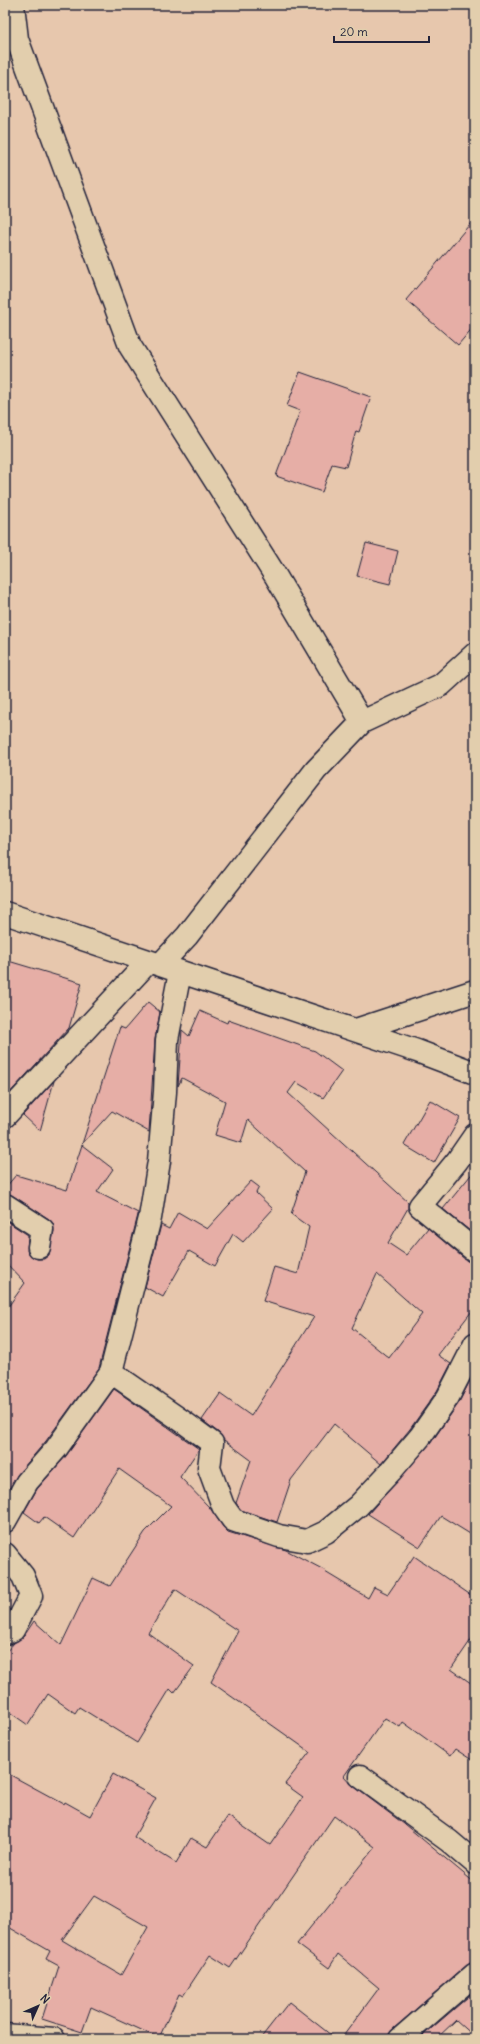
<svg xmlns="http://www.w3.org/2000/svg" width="480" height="2044" font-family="Delius,sans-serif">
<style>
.building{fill:#e6aea6;stroke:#22223b;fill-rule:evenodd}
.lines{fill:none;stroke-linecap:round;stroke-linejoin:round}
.minor-casing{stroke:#22223b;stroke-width:25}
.minor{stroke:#e2cead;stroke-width:22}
</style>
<rect width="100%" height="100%" fill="#e7c7ad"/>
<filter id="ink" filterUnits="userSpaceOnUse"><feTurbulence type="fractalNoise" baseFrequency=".025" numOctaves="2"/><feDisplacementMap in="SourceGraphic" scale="8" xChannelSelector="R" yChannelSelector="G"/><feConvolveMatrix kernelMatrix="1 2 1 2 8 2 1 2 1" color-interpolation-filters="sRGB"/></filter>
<g filter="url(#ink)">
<path class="building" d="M475,218V325L458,345L406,300Z
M300,372L371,397L359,432L356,431L346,467L332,464L322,492L276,476L300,411L287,406Z
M366,543L398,551L390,584L357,576Z
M5,960L82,983L69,1028L5,1098Z
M148,1002L160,1012L155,1040L149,1132L112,1111L82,1144L120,1027L125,1029Z
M200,1011L227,1023L228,1020L315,1051L342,1071L323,1098L296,1082L288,1093L408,1202V1208L388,1243L406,1255L428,1228L467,1261L475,1263V1307L438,1355L451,1364L437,1391L410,1429L381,1464L334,1424L291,1480L277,1522L241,1510L236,1503L251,1460L224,1440L219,1433L202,1420L220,1394L251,1416L314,1317L263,1301L274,1267L298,1274L309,1227L291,1214L305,1172L248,1120L241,1143L215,1135L225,1101L182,1078L178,1086L182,1030L189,1036ZM377,1274L422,1314L389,1358L352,1328Z
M54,1081L40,1131L23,1115Z
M430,1100L460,1118L434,1163L404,1145Z
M82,1145L113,1169L97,1192L138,1213V1215L99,1368L46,1441L18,1474L5,1496V1311L25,1283L5,1262V1220L28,1235L27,1251L31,1256L37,1259H44L49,1255L54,1231L53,1224L49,1219L12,1195L5,1193V1188L16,1175L67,1190Z
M475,1170V1235L443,1209Z
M251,1181L259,1187L256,1193L273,1209L243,1242L233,1234L215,1266L189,1251L163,1297L145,1287L161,1225L169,1229L178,1212L207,1229Z
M472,1377L475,1379V1537L441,1516L420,1547L368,1514L430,1444L458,1404Z
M114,1389L199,1449L180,1477L210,1508L223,1527L228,1532L286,1550L326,1571L325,1572L368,1598L374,1587L388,1594L414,1556L475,1598V1634L451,1669L475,1686V1762L455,1749L450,1756L403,1722L400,1727L385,1718L344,1776L353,1786L404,1824L475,1883V1962L467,1965L392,2030L388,2039H341L379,1988L338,1954L329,1968L297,1944L375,1847L334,1816L230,1968L210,1955L183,1996L179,1994L159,2038L91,2007L82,2032L42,2019L59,1966L46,1959L50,1951L5,1925V1772L64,1804L65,1802L90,1816L113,1774L156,1798L134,1837L176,1863L191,1838L207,1847L228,1816L270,1845L303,1797L285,1784L310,1752L211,1682L238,1631L175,1589L148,1633L194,1666L174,1693L170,1689L137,1743L79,1707L75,1713L48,1694L28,1725L5,1709V1653L14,1643L24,1636L34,1621L61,1645L93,1578L110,1586L145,1532L171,1506L119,1469L74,1538L44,1517L39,1523L24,1512L37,1489L66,1456ZM94,1896L148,1927L121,1975L62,1940Z
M475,1991V2037L456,2020L436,2039H419Z
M289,2002L336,2039H260Z"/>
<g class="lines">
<g class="minor-casing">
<path id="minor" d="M13,5L17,39L130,346L275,575L362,722
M5,913L417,1051L475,1073
M160,965L187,936L316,770L362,722L441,685L475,654
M356,1030L475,991
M5,1116L148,962
M475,1135L457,1161L420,1206L475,1251
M5,1205L42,1229L39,1247
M111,1372L185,1423L212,1443L209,1468L223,1506L233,1520L279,1536L307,1541L326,1532L358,1506L391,1471L420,1437L448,1397L475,1344
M5,1521L27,1482L56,1449L111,1372L150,1218L159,1161L165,1092L167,1040L180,972
M5,1554L23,1576L31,1596L13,1630L5,1633
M360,1776L449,1841L475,1863
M5,2035L54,2039
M400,2039L475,1974"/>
</g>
<use href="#minor" class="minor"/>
</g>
</g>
<rect width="480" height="2044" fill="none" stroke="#e2cead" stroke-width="20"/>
<rect x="10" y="10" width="460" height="2024" fill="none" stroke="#22223b" stroke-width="1.5" filter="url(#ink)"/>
<g transform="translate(38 2006) rotate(45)" stroke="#e2cead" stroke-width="3" paint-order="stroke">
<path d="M0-3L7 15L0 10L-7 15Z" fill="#22223b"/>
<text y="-6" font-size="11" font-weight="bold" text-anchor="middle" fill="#22223b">N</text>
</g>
<path d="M334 36v6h95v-6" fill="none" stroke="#22223b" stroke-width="2"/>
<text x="340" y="36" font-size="12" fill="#22223b" stroke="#e2cead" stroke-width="3" paint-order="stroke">20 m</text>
</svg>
